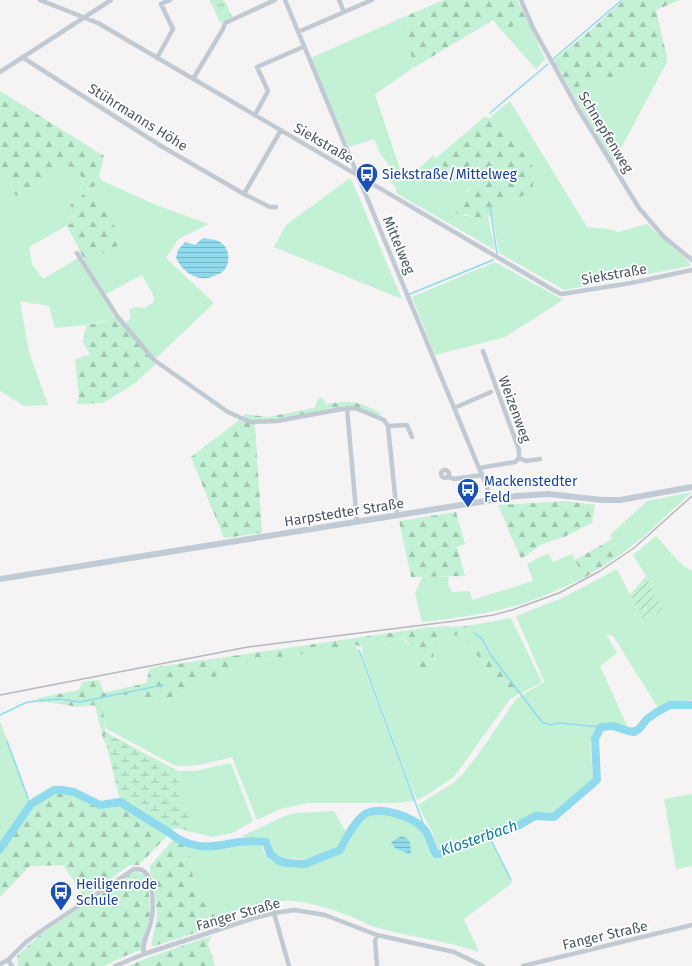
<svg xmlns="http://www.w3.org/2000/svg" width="692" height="966" font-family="'Fira Sans',sans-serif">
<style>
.grass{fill:#c3f1d5}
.forest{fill:url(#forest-firs)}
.wetland{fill:url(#wetland-marsh)}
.park{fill:url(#park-tufts)}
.garden{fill:url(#garden-furrows)}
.water{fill:url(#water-rules)}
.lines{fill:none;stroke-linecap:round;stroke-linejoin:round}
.stream{stroke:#90daee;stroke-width:1.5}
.river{stroke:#90daee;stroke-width:8}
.street{stroke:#c1cad2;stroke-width:4.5}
.secondary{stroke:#c1cbd6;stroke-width:6}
.rail{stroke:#b5b8bd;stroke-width:1.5}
.labels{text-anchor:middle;stroke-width:3.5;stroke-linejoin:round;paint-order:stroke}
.street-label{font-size:14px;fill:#4a5661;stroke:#fff}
.transit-label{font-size:14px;fill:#164399;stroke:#fff;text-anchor:start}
.water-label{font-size:15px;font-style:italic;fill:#0c7c9b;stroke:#fff}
</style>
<defs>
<pattern id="forest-firs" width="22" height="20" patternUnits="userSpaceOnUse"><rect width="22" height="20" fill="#c3f1d5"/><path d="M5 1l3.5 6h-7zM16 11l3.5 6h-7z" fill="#a0c6b0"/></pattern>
<pattern id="wetland-marsh" width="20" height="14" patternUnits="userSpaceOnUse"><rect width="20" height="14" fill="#c3f1d5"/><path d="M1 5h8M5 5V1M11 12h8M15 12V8" fill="none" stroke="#a0c6b0"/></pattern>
<pattern id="park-tufts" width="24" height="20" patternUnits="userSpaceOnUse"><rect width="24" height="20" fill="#c3f1d5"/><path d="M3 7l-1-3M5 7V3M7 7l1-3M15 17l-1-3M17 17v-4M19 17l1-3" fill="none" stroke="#a0c6b0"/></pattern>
<pattern id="garden-furrows" width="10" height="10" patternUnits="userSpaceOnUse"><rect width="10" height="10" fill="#c3f1d5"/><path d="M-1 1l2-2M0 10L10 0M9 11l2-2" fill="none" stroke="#a0c6b0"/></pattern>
<pattern id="water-rules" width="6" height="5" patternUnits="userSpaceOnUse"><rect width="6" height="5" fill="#90daee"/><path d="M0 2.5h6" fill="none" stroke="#78b4c4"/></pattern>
</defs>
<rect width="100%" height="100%" fill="#f5f3f3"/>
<path class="grass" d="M406,16L413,68L375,94L404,181L434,155L437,163L479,184L466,191L464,216C468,215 470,217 474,218C479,220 484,218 488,217L495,250L396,193V187L390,182L396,175L380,153L374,139L349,147L311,58Z
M526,18L545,59L536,69L503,32Z
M667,62L613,163L570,89Z
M510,101L587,227L609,229L618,232L647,224L689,262L690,266L564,290L499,253L492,215L498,208L507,205L513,199L520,197L533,186L534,169L526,155L518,143L513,140L510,132L494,123L491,116Z
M0,153L5,156L1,171L16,196L70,166L79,173L89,191L70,205L73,222L29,247L32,264L43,279L78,258L114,317C95,325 76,326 55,328L49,306L20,301L29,352L48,405L24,406L0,391Z
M350,178L356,190L402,299L274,247L286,225Z
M101,180L156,205L209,224L178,239L166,258L214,303L155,359L124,324L131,318L129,310L136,307L145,308L154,302V297L142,275L106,294L86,263L123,242L92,188Z
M495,262L563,300L505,337L435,355L412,297Z
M692,492L643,537L620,555L610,535L647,501Z
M656,536C668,548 676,563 692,571V700L671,703L659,709L613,636L606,634L617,653L600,666L628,728L613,724L598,726L590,743L593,779L554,815H535L512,825L491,831L441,851L437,847L432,832L418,805L453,783L462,775L477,756L517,698L543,683L544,681L516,616L562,598L617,569L642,618L663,611L646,576L633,555Z
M548,553L553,562L572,554L584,578C564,587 543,597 522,604C492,613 453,619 422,622L415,593L423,576L449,577L448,584L452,592L470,591L472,600L533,581L527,564Z
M511,618L541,680V683L521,693L467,626Z
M461,634L510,699L454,777L430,793L417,800L412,790L363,658L362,647C373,636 377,643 388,642C393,641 396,638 401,638L411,646L424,675V673L433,667L435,660L433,653L432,644L435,640Z
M356,645L414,801L394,803H308L280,809L257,820L232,757C213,761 193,769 174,765L105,728L103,707L114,697L130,694L157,703L179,694L203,680L225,674L237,664Z
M0,721L30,802C18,814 14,832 0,845Z
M231,763L253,821L232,833L212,837L192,832L191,822L179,794L178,771H195Z
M692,794V866L676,869L664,799Z
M334,811L346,832L337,847L322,855L307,860L296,858L287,859L278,857L272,853L271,842L266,838L244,837L242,836L285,816L296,813Z
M373,813C391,813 415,818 426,835C431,844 429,853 439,859L452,851L489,837L512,883L464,919L479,952C445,940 409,937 375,927C365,924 355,917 344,914C328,908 311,903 294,901C268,899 242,910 217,918L195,893L189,846C200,847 213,850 224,848C238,845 248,842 262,846C264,857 274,866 287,866C290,866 293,865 296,865C299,866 301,867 305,866C314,864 323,860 331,856C336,854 342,852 345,849C355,838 355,819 373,813Z"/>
<path class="forest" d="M444,0H517L526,18L503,32L493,20L413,68L406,16Z
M624,0H680L656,10L667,57V62L570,89L554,60L592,29Z
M0,91L104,156L99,176L101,180L92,188L124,242L86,263L67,226L73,222L70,205L89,190L79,173L70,166L16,196L1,171V163L5,156L0,153Z
M484,117L491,118L495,123L510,132L513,140L518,143L526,155L534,169L533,186L530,191L520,197L513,199L507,205L498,208L495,213L488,217L481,219H475L468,215L457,214L451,208C458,196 468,191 479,184L437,163L435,159Z
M114,317L117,318L156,364L134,384L103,403L76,404L79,397L75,359L90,355L83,342L86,325L102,322Z
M320,398H323L326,404C352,400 359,401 382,414L378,416L356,407L277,420L256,421L255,427L262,533L224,538L191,457L238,421L245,414L268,417L314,408L316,406L317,400Z
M566,501L595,505L592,523L564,537L542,544L521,559L498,505Z
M456,512L465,544L457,547L465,576L411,577L399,521Z
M612,539L620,555L584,578L575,560Z
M467,626L521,693L510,699L461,634L435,640L432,644L435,665L424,673V676C419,667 412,638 400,638C395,638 390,642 385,642C375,642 370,639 362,647L356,645L237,664L225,674L203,680L179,694L157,703L130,694L114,697L103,707L106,743L104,742L95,705L78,707L48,702L39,703L38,698L79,690L82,682L99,680L104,693L146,683L150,668L431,627Z
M56,791L65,792L80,797L101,806L120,803L168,835L139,865H130L85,897L63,865L30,866L0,897V853L6,848L30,809L50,793Z
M172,841L189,846L195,893L217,918L214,927L151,947L157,915L154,882L150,873V866Z
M138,872L146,875L148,880L150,914L141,950L127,955L104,966H18L17,956L40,935L131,873Z
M211,936L208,944L215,966H128L147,958Z"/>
<path class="wetland" d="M105,732L178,771L179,794L191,822L192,832L176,828L169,831L120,800L106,743Z"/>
<path class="park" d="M210,0H224L232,17L220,23Z"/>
<path class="garden" d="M646,576L663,611L642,618L630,595Z"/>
<path class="water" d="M203,238C208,239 213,239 218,241C230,246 232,264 222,272C220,274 216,275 214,276C197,283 183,272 176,258L178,250L185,242L195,245Z
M401,836C411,838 410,843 411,852L409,854L395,848L391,842Z"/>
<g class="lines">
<path class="stream" d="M553,59L622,0
M490,113L548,64
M490,207L497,254
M410,294L493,260
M474,633L482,639L490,654L542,722L551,725L559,723L601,727
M359,650L414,799L423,823V828
M0,715L25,703L35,701L59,699L80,702L163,685
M7,741L28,798
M30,803L31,804
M488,834L511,880"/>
<path class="river" d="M0,849L31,804L54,790H62L74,792L100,805L120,802L170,833C181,843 199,848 213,846C222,846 230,843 238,842C248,841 257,841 266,842L270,854L279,861L287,863L305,864L340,850C346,839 355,819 367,813C382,806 413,817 424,829C430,836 431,846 436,854H440L451,847L458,846L490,833L514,828L535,816L554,817L597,780L595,739L601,727L613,726L628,731L634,732L639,729L647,719L657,712L670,705H692"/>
<path class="street" d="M40,0L98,23L555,291L561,294L568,293L631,283L692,270
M285,0L479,468L487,487L490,500
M339,0L344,12
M521,0L533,28L577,107L639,208L664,237L692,260
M298,32L372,0
M22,57L161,146L244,194L281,130
M157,58L173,29L161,4L170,0
M0,72L111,0
M193,79L223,29L225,23L275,0
M255,115L268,91L257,67L303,47
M244,194L270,207H276
M77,253L117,316L154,360L228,412L250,422L277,421L342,409L355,408L384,420L388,426L397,515
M347,408L357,522
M454,408L491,392
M388,426L407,425L412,437
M519,458L526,461L540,459
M479,468L515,462L519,458V450L483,351
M441 474a4 4 0 1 1 8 0a4 4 0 1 1-8 0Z
M448,477L454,479L482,475
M274,913L289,966
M8,960L12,966
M0,964L8,960L26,942L44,929L134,869C139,869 142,869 146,873C153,881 154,911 151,921C149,932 141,944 144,954
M115,966L144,954L254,918L274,913L295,910L325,915L377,935L454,952L483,966
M377,966L375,941L377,935
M523,966L692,925"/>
<path class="secondary" d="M0,579L517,496L549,494L602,500H620L692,487"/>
<path class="rail" d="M0,695L248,647L455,621L493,615L512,610L559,593L600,571L634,548L692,496"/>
</g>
<defs>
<g id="bus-pin" transform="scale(1.15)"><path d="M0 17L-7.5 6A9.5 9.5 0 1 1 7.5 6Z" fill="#1a4fb4" stroke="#fff"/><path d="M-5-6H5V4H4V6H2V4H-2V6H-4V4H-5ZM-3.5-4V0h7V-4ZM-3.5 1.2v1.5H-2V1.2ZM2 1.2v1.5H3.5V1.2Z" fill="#fff"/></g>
</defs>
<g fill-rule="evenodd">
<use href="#bus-pin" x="367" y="174"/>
<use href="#bus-pin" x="468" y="489"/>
<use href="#bus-pin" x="61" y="892"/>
</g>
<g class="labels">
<g class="street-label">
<text transform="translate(138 117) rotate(32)" y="5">Stührmanns Höhe</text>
<text transform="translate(606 132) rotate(59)" y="5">Schnepfenweg</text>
<text transform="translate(324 143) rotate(30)" y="5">Siekstraße</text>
<text transform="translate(399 245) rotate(67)" y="5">Mittelweg</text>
<text transform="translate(614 274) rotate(-10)" y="5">Siekstraße</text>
<text transform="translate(515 409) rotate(70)" y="5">Weizenweg</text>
<text transform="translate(344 512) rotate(-9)" y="5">Harpstedter Straße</text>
<text transform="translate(238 914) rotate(-16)" y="5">Fanger Straße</text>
<text transform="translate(605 935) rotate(-13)" y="5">Fanger Straße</text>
</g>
<g class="transit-label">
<text x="382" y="179">Siekstraße/Mittelweg</text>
<text x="484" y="486">Mackenstedter<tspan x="484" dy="16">Feld</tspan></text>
<text x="76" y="889">Heiligenrode<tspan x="76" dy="16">Schule</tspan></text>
</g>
<g class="water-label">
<text transform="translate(479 838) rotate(-19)" y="5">Klosterbach</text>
</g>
</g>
</svg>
